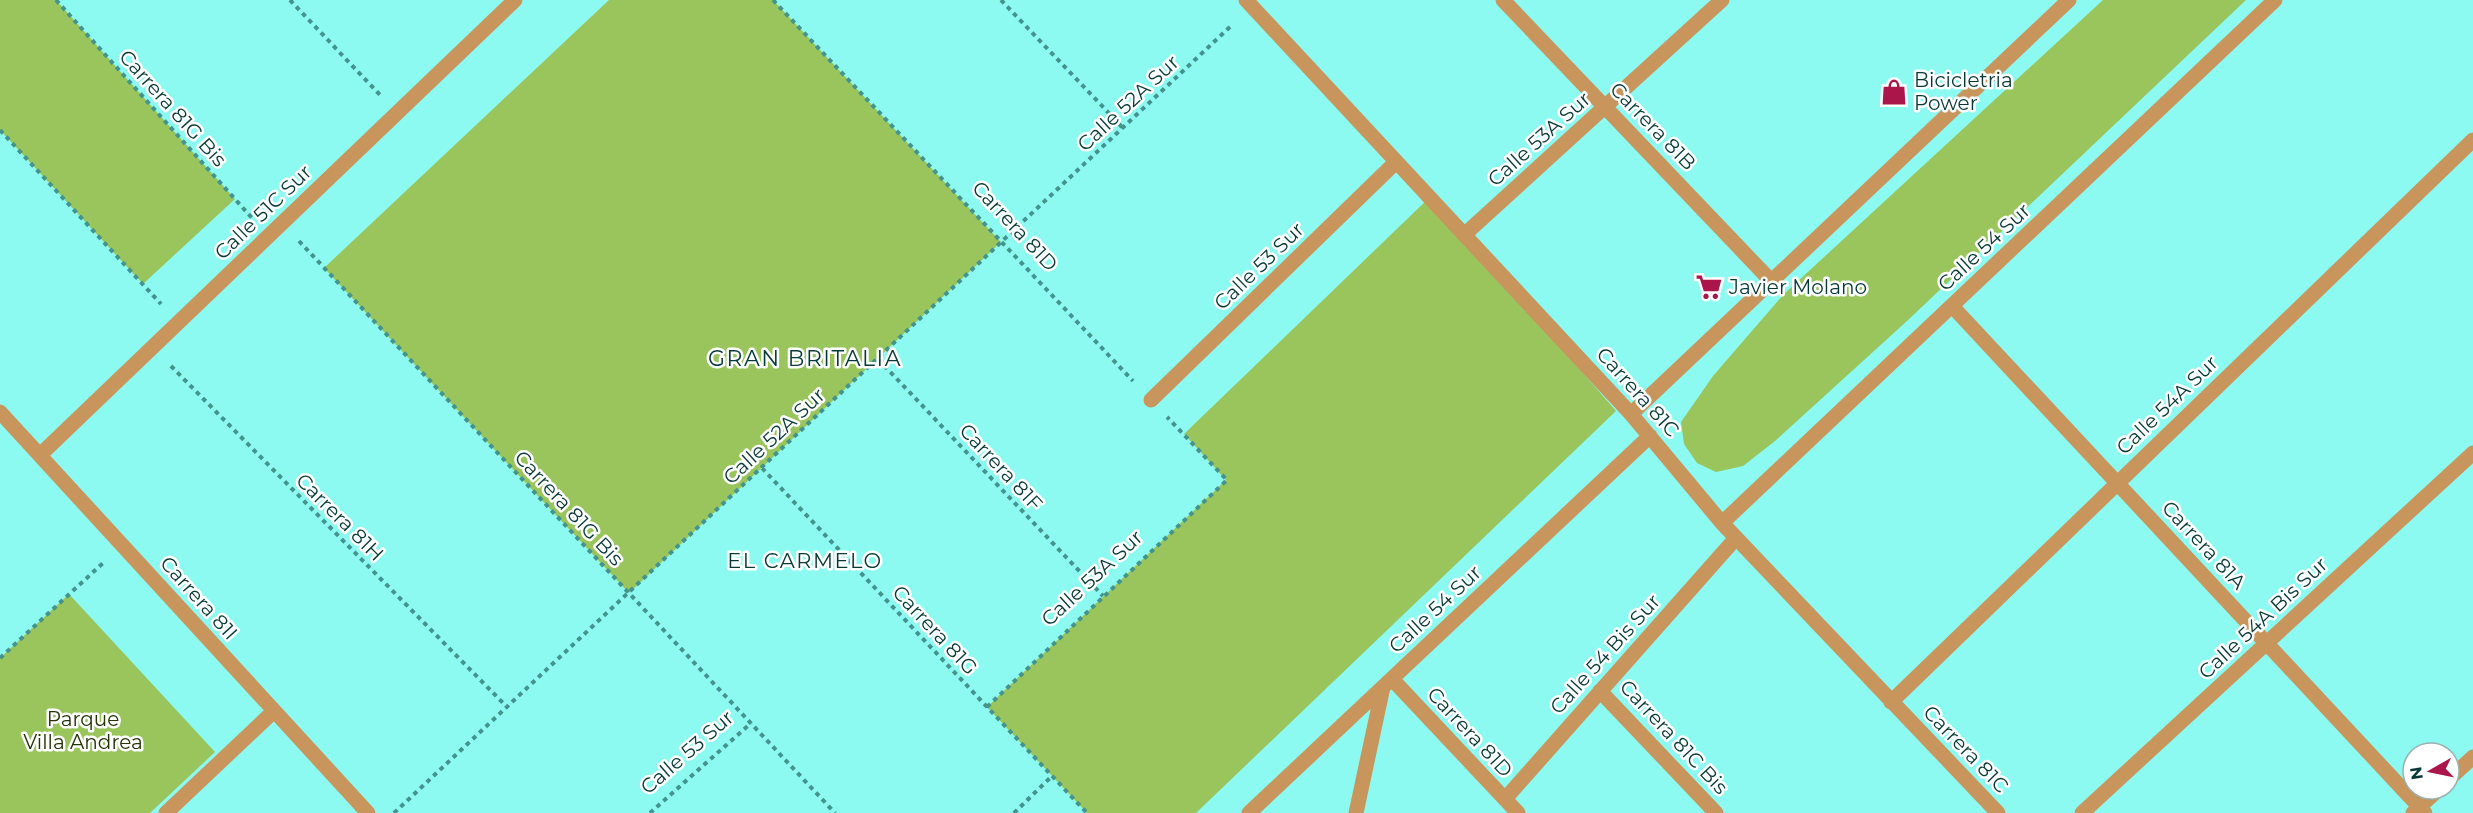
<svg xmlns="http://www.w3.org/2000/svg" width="2473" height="813" font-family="Montserrat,sans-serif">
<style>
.green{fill:#99c55c}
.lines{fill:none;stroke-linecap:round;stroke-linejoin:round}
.path{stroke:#44938d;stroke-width:4;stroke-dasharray:4.5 4.5;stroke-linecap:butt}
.service{stroke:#c8955c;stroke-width:15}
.minor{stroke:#c8955c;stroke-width:15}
.labels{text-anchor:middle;stroke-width:5;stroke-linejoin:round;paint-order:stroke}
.poi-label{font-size:20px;fill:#063a37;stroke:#fff;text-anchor:start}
.street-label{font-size:20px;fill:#063a37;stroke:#fff}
.park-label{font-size:20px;fill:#233505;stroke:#fff}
.neighbourhood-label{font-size:21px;letter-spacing:1.5px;fill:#063a37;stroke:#fff}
.quarter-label{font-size:22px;letter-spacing:1.5px;fill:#063a37;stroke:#fff}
</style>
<rect width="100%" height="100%" fill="#8cfaf1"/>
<path class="green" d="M0,0H56L235,199L143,284L0,130Z
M609,0H773L1001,242L629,593L324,268Z
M2103,0H2246L1907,321L1775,441L1743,466L1716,472L1697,463L1684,444L1681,422L1713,376L1784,294Z
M1430,197L1616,411L1196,813H1087L987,707L1226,480L1184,434Z
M69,594L215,752L150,813H0V658Z"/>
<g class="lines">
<path class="path" d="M56,0L252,218
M290,0L380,95
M773,0L1133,381
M1001,0L1123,128
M0,130L161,304
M299,241L835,813
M878,359L1103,596
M171,366L507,707
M762,468L1087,813
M0,658L103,563
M987,707L1227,480L1167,417
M394,813L1233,24
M650,813L751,723
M1014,813L1052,776"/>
<path class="service" d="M1151,400L1396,162"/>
<path class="minor" d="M1246,0L1631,414L1722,523L1998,813
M1503,0L1772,282
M1464,235L1722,0
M1952,306L2425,813
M0,412L368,813
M1631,414L2069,0
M40,455L515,0
M1722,523L2275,0
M1392,679L1518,813
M1600,691L1716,813
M1891,702L2473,140
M2449,779L2473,757
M1505,799L1736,538
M166,813L274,711
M1249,813L1650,436
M1356,813L1383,687
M2082,813L2473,453
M2413,813L2439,789"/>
</g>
<defs>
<g id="shop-bare" transform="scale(2.07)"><path d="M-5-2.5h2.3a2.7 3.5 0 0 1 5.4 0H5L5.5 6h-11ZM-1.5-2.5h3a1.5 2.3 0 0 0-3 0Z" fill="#aa1649" stroke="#fff" stroke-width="2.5" paint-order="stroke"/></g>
<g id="supermarket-bare" transform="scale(2.07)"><path d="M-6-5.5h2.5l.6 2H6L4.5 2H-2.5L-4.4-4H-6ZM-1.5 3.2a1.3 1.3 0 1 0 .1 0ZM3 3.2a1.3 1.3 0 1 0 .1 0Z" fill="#aa1649" stroke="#fff" stroke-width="2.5" paint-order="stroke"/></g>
</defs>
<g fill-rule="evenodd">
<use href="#shop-bare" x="1894" y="92"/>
<use href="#supermarket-bare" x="1709" y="287"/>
</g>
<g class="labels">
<g class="poi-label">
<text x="1914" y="87">Bicicletria<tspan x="1914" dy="23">Power</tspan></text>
<text x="1729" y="294">Javier Molano</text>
</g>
<g class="street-label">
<text transform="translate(1128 103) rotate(-43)" y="7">Calle 52A Sur</text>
<text transform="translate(173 108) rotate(48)" y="7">Carrera 81G Bis</text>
<text transform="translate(1653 126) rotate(46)" y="7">Carrera 81B</text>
<text transform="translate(1539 139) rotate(-42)" y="7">Calle 53A Sur</text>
<text transform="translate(263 212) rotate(-44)" y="7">Calle 51C Sur</text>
<text transform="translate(1015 226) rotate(47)" y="7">Carrera 81D</text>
<text transform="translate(1984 247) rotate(-43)" y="7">Calle 54 Sur</text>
<text transform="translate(1259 266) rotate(-44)" y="7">Calle 53 Sur</text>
<text transform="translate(1638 392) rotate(48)" y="7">Carrera 81C</text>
<text transform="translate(2167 405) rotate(-44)" y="7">Calle 54A Sur</text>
<text transform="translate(774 436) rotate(-43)" y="7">Calle 52A Sur</text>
<text transform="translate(1001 467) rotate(47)" y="7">Carrera 81F</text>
<text transform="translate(569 508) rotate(47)" y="7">Carrera 81G Bis</text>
<text transform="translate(340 517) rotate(45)" y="7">Carrera 81H</text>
<text transform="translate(2204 545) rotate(47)" y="7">Carrera 81A</text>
<text transform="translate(1092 578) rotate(-43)" y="7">Calle 53A Sur</text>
<text transform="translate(199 598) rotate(48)" y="7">Carrera 81I</text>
<text transform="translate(1435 609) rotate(-43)" y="7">Calle 54 Sur</text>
<text transform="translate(2263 618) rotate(-43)" y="7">Calle 54A Bis Sur</text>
<text transform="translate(935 630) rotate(47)" y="7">Carrera 81G</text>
<text transform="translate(1605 654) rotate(-48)" y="7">Calle 54 Bis Sur</text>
<text transform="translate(1470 732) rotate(47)" y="7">Carrera 81D</text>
<text transform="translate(1674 737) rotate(47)" y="7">Carrera 81C Bis</text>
<text transform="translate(1966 749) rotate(46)" y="7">Carrera 81C</text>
<text transform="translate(687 752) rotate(-41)" y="7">Calle 53 Sur</text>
</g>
<g class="park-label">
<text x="83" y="726">Parque<tspan x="83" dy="23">Villa Andrea</tspan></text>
</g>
<g class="neighbourhood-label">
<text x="805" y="568">EL CARMELO</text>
</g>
<g class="quarter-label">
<text x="805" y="366">GRAN BRITALIA</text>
</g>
</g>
<g transform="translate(2431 771) rotate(261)"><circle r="28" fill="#ffffff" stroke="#9bb0af" stroke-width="1.5"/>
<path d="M0-4.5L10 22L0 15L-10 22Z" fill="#aa1649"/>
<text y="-9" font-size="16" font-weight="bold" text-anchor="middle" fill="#063a37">N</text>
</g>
</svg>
